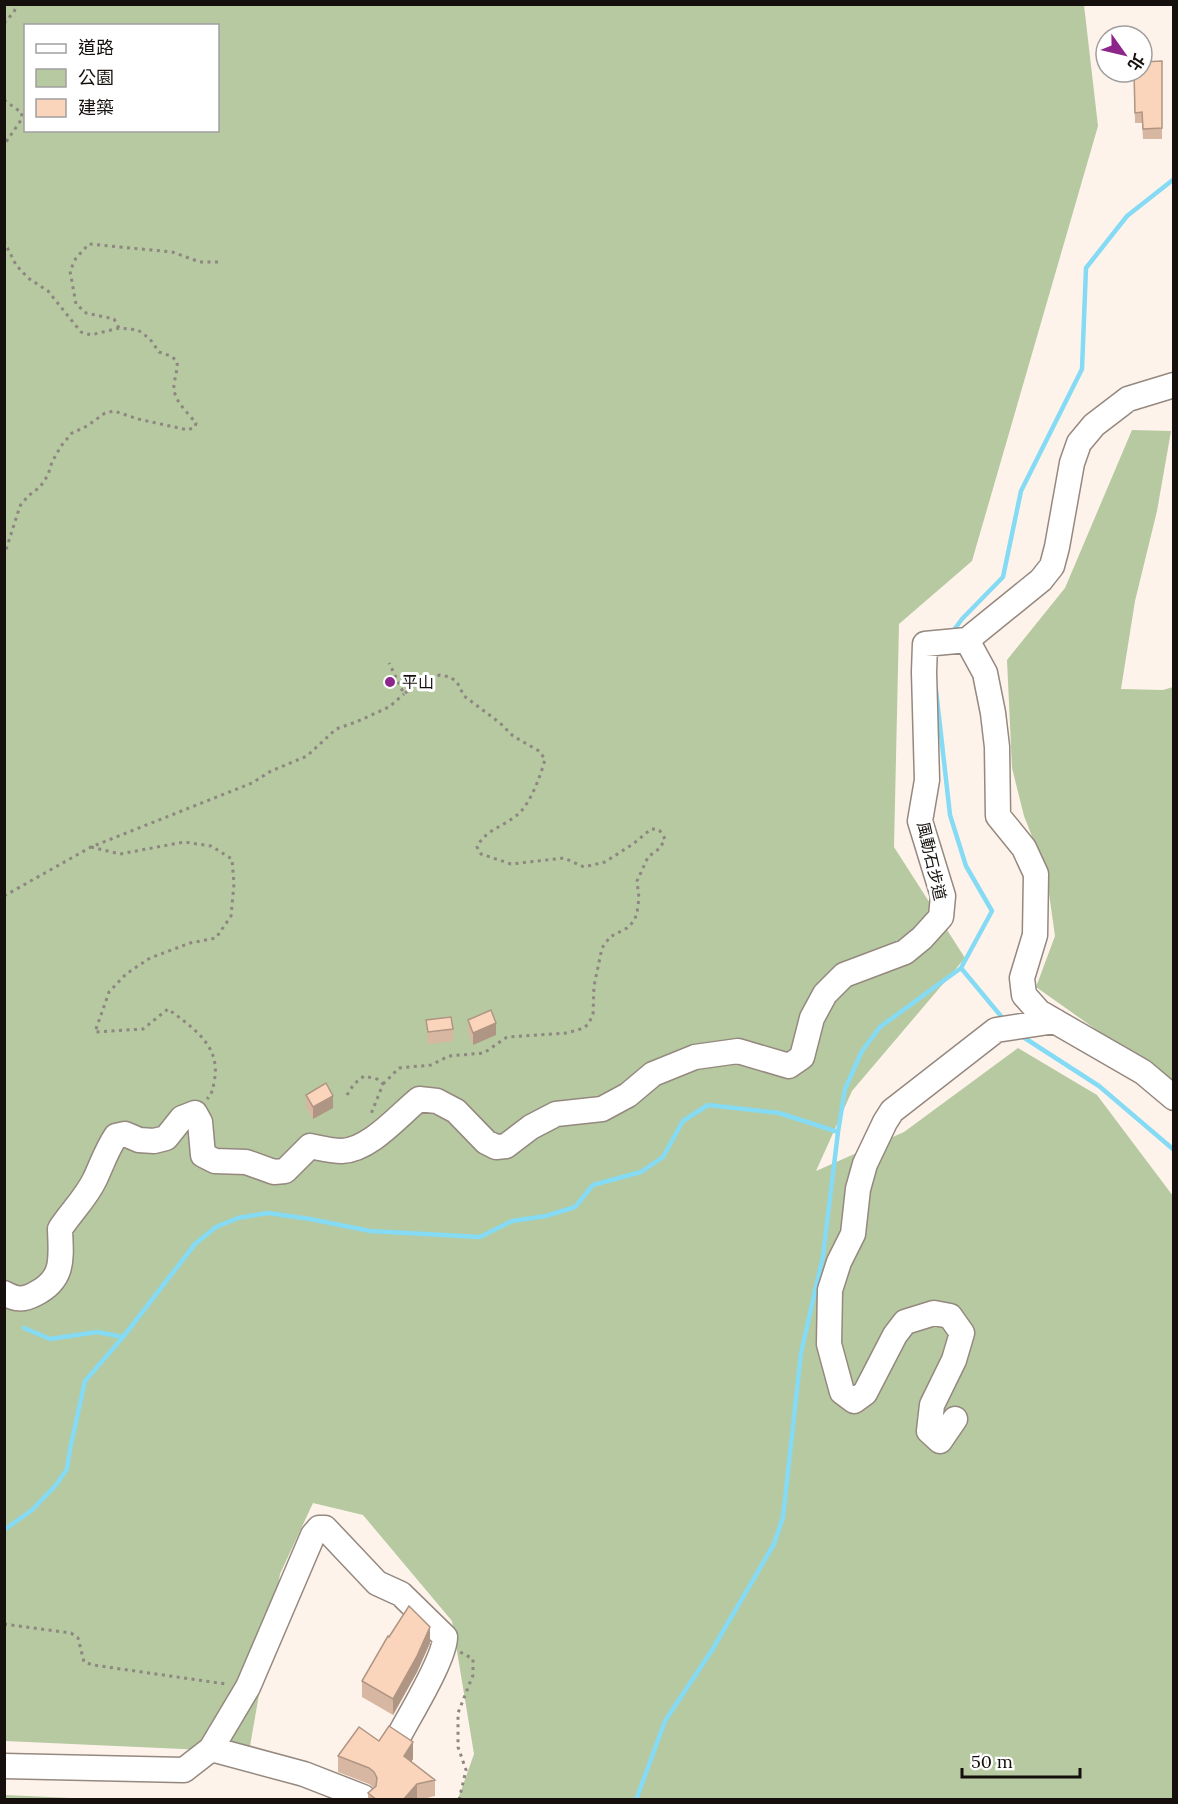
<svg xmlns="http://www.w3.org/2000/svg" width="1178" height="1804" font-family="Lora,'Noto Sans TC',serif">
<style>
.green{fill:#b6c9a1;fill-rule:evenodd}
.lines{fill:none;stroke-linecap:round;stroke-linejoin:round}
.stream{stroke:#85daf4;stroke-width:4.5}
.minor-casing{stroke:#95887f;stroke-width:27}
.path{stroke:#8e8681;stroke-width:3;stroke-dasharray:3 4.5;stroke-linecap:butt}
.minor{stroke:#fff;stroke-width:24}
.wall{fill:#d7b7a1}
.shaded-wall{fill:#af9583}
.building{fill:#fad5bb;stroke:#af9583;stroke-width:1.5}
.poi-dot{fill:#8d258b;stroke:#fff;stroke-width:2}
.labels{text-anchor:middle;stroke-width:6;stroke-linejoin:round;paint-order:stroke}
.poi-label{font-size:16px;fill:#15100d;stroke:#fff;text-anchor:start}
.street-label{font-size:16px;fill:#15100d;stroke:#fff}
</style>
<rect width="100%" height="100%" fill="#fef3eb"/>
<path class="green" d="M5,5H1084L1098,126L972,561L899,624L894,847L965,958L852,1091L816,1171L904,1132L1018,1048L1097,1095L1173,1196V1799H458L474,1754L452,1621L363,1515L313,1503L280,1574L249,1752L5,1741ZM26,26H218V130H26Z
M1132,430L1171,431L1157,511L1135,601L1121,689L1163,690L1173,687V1084L1036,987L1055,936L1046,872L1024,816L1012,768L1007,660L1065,588Z
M4,1795H5L94,1799H5Z"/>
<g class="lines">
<path class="stream" d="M951,634L962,619L1003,577L1021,491L1082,369L1086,268L1127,216L1174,179
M961,968L1005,1021
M1020,1035L1099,1086L1174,1150
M24,1328L50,1339L97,1332L123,1337
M4,1530L32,1510L56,1485L67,1469L70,1449L85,1381L123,1337L195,1244L216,1227L238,1218L268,1213L310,1219L370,1231L480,1237L512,1221L546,1216L575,1207L593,1185L641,1172L663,1157L683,1121L708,1105L779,1113L838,1132
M636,1800L665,1721L712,1650L774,1544L783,1517L801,1353L823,1256L838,1132L845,1089L862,1051L880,1027L961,968L992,911L966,866L950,815L936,690"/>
<g class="minor-casing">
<path id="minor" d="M967,640L985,673L993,713L997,747L998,816L1024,848L1036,874L1035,935L1022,978L1024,995L1039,1012L1143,1072L1174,1098
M967,640L1041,580L1052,566L1057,547L1072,463L1079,443L1094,425L1128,399L1174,385
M4,1293C16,1300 24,1300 35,1294C65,1279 61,1258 60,1229C71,1212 86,1198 95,1179C102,1164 107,1149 116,1136L125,1134L139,1140L154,1141L166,1138L182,1118L195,1113L200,1122L203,1155L215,1161L246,1162L274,1172L285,1171L310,1146C320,1148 332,1151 342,1151C370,1150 399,1115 419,1099L437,1101L456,1111L486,1142L496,1147L506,1146L531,1127L556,1114L602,1109L628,1095L653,1074L695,1057L738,1051L789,1066L802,1057L812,1018L825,994L844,975L905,952L922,938L941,917L943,896L920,821L927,780L924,672L925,644L967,640
M955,1419L940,1441L929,1431L932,1405L954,1360L962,1333L950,1316L934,1313L905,1322L895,1335L865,1393L854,1401L842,1392L829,1344L830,1290L839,1262L853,1234L858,1189L865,1164L885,1122L892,1111L996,1030L1055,1021
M211,1749L304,1774L363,1797
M4,1766L184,1770L211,1749L248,1687L313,1535L319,1528H325L377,1583L401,1594L445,1637C445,1658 411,1713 400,1734"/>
</g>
<path class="path" d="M4,23L14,12L17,4
M4,100L22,113L21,120L4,145
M4,241L16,265L28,278L48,291L81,332L91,335L119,328L138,330L150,339L159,352L171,356L177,361C178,370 175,376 174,385C172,399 188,413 196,423L195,427L188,430L138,419L114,411L105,413L87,426L72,433L61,446L52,462L48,475L40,487L28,496L20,506L4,556
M119,328L114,319L86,313L76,304L70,271L76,258L89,244L172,252L200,262H222
M91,847L120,854L184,842L211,846L232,859L234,884L231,916L216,938L190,943L150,958L126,974L109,992L95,1032L143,1029L168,1009C193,1028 222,1046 214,1082C213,1089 212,1094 207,1099
M4,896L91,847L252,783L271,771L307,756L336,729L356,722L389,707L404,694
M383,1084L399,1068L431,1065L449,1056L484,1053L507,1037L567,1033L584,1028L589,1023L593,1014L594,986L602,948L610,937L627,928L634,921L637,913L639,898L637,881L648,857L660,848L665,839L660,831L657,829H651L633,844L605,862L584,867L564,858L511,864L481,854L477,847C484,831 504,826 517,815C530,805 541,775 545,759L539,751L513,736L500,723L464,696L457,682L450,677L440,675L418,682L404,694L389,663
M347,1095L354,1084L364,1076L377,1079L383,1084L371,1114
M4,1624L71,1633L78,1638L84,1662L93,1665L226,1684
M459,1800L466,1770L458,1747V1713L473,1675V1659L460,1652"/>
<use href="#minor" class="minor"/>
</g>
<path class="wall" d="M1162,61V139H1143L1142,123H1135L1134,72Z
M426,1020L453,1029V1041L428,1044Z
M468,1020L496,1035L473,1045L468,1032Z
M306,1095L333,1108L313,1119L306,1107Z
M430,1643L417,1672L393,1715L362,1697V1681Z
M379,1741L413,1759L411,1762L435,1780V1796L419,1800H368V1793L374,1788L369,1784L338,1772V1756Z"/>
<path class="shaded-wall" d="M496,1023V1035L473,1045V1033Z
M333,1096V1108L313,1119V1107Z
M430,1627V1643L417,1672L393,1715V1699Z
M413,1742V1759L404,1772V1756Z
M417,1784V1800H403Z"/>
<path class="building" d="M1162,61V128L1143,129L1142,112L1135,113L1134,72H1142V62Z
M491,1010L496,1023L473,1033L468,1020Z
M451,1017L453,1029L428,1032L426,1020Z
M326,1083L333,1096L313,1107L306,1095Z
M409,1606L430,1627L417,1656L393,1699L362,1681L388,1636L389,1637Z
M389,1726L413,1742L404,1756L435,1780L417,1784L403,1800H377L368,1793L376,1786L377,1778L374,1772L369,1768L338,1756L359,1727L379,1741Z"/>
<circle class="poi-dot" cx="390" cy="682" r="6"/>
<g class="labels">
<g class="poi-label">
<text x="402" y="688">平山</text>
</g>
<g class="street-label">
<text transform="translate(932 861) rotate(77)" y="6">風動石步道</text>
</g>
</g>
<rect width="1178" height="1804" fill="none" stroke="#15100d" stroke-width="12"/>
<rect x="24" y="24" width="195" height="108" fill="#ffffff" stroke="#a19f9e" stroke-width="1.5"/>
<rect x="36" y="44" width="30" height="9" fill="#ffffff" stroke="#a19f9e" stroke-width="1.5"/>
<text x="78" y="54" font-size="18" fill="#15100d">道路</text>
<rect x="36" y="69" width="30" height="18" fill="#b6c9a1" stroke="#a19f9e" stroke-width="1.5"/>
<text x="78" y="84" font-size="18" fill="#15100d">公園</text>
<rect x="36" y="99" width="30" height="18" fill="#fad5bb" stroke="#a19f9e" stroke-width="1.5"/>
<text x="78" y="114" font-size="18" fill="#15100d">建築</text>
<g transform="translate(1124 54) rotate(124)"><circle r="28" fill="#ffffff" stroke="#a19f9e" stroke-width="1.5"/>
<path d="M0-4.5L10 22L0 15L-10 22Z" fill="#8d258b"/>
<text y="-9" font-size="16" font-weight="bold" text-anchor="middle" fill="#15100d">北</text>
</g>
<path d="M962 1768v9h118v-9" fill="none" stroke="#15100d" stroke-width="3"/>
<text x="971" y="1768" font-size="18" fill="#15100d" stroke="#ffffff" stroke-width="4.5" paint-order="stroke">50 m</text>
</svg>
